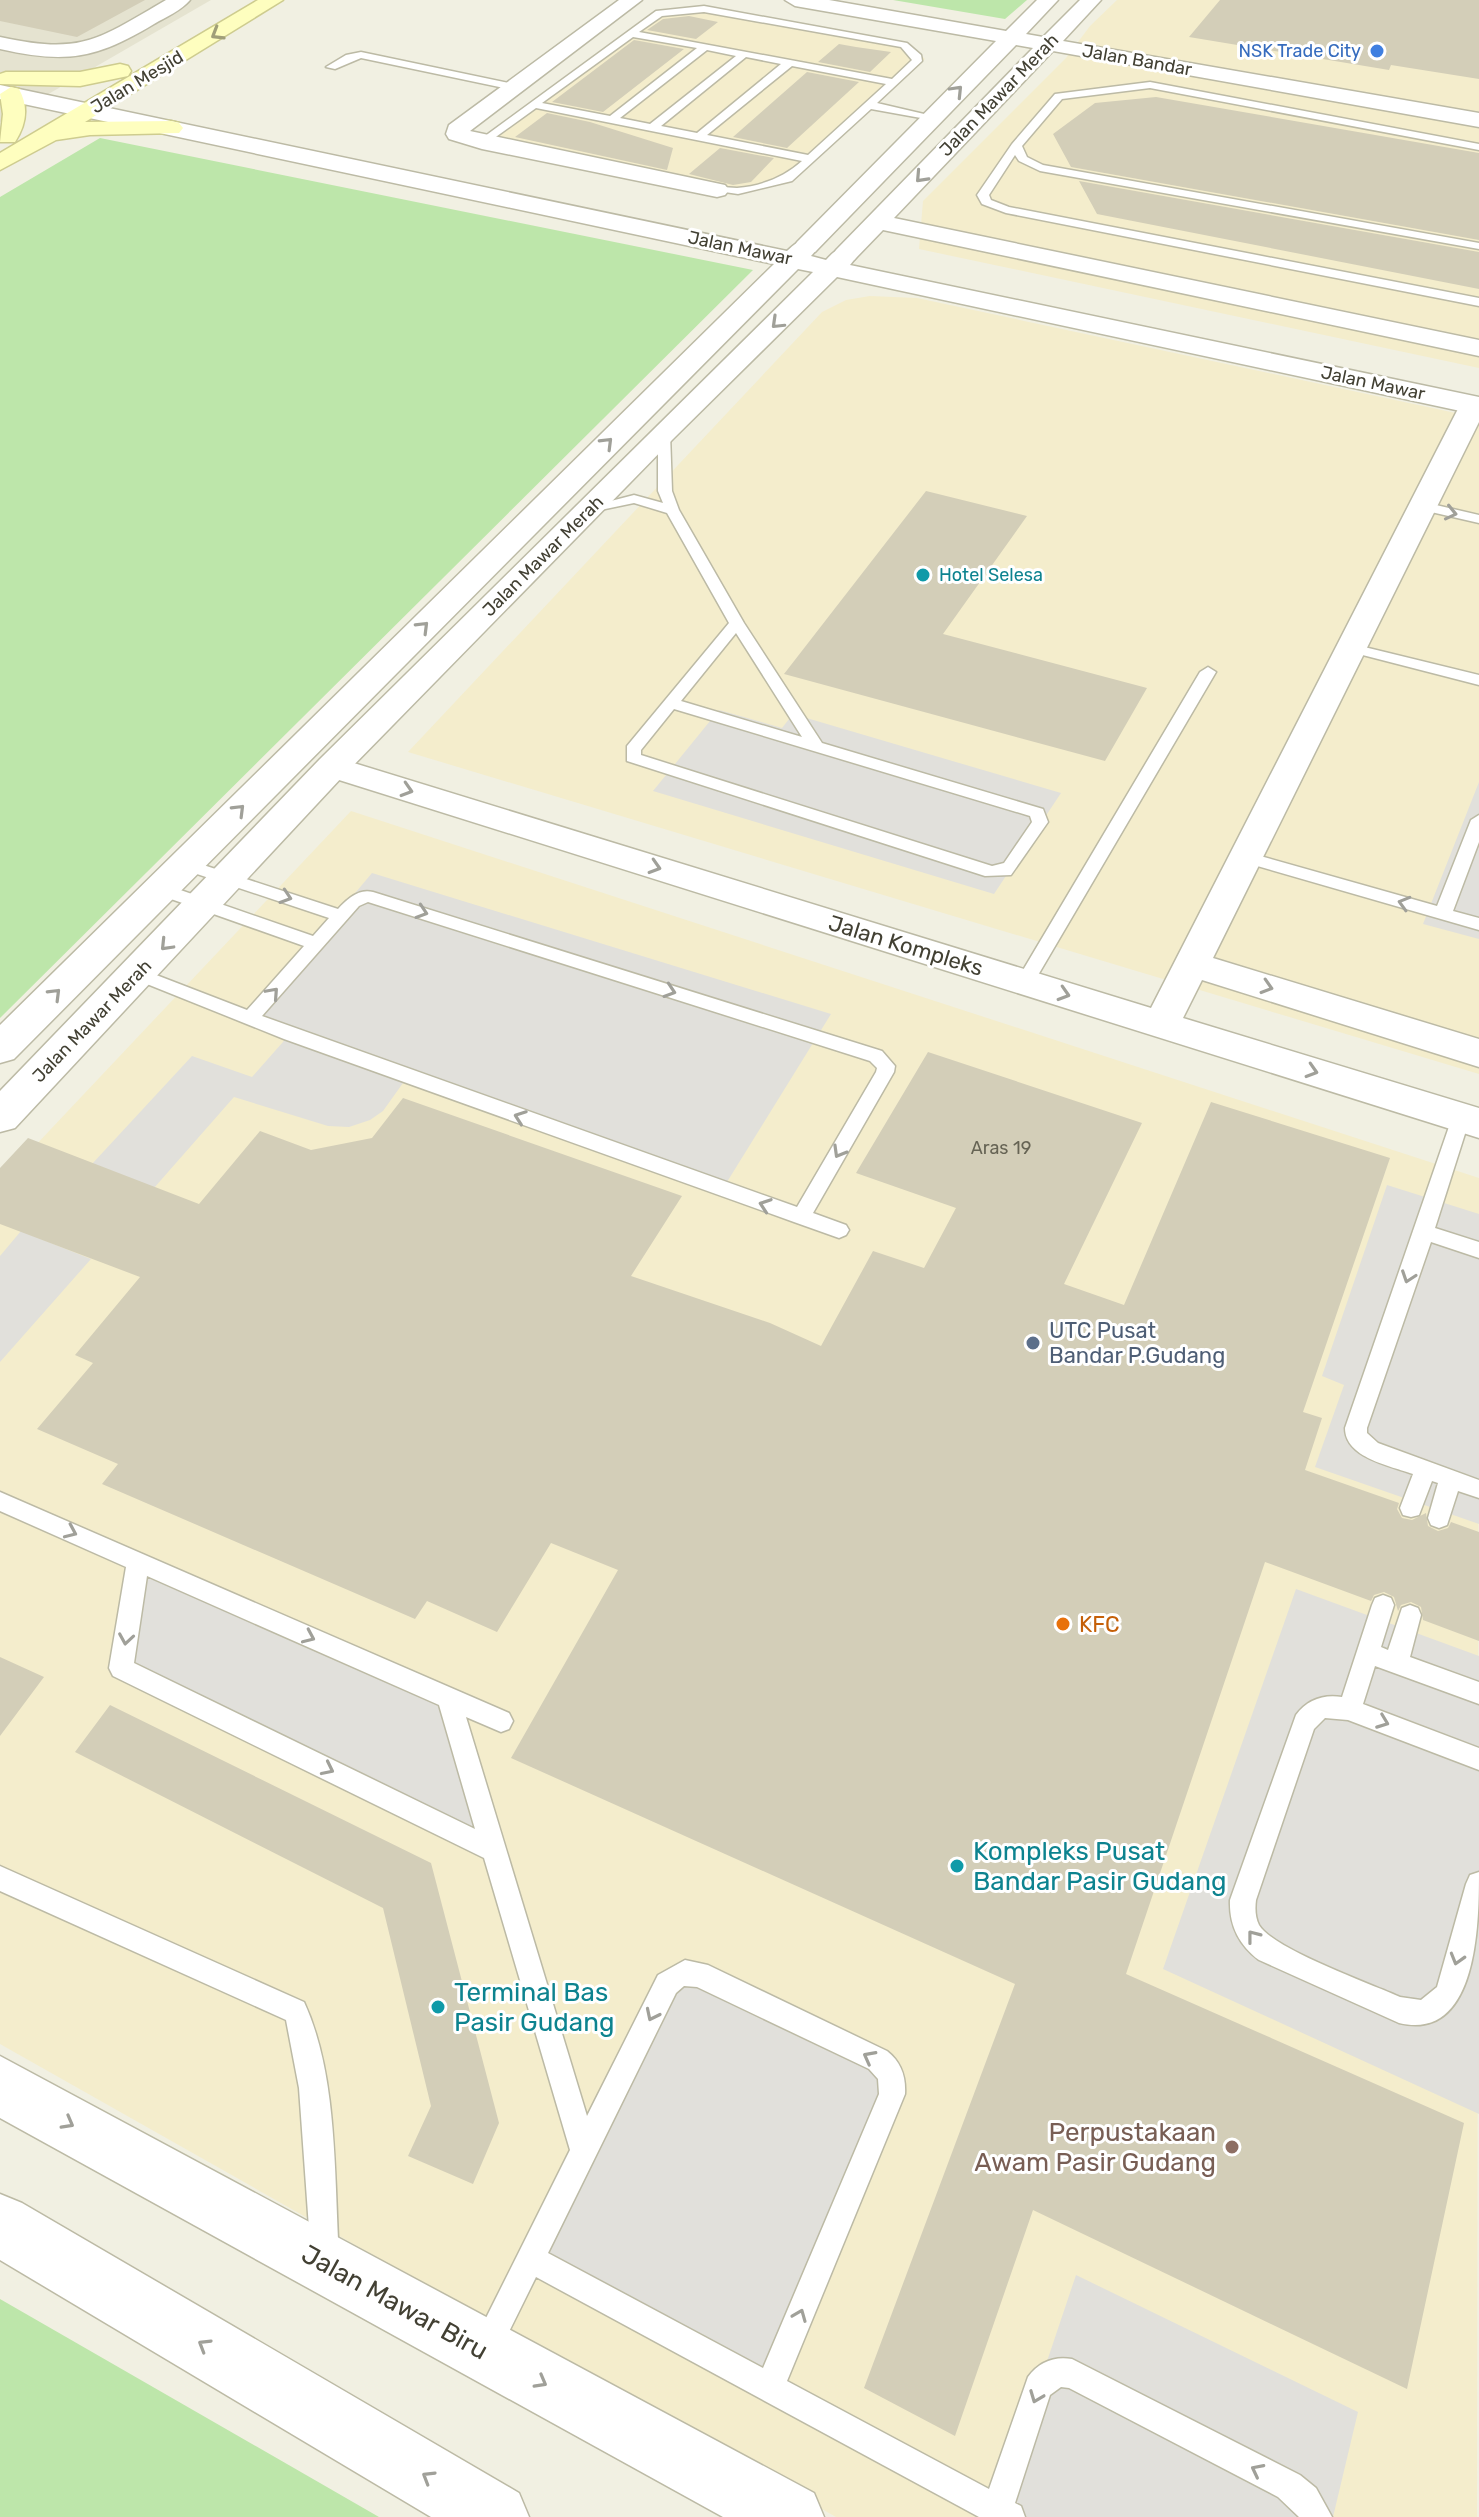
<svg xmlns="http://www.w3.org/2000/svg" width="1479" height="2517" font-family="Rubik,sans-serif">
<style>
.residential{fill:#e5e3d0}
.commercial{fill:#f4edcc}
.green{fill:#bde6aa}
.parking{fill:#e1e0db}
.building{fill:#d3ceb8}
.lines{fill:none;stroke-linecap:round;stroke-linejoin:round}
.service-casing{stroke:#bcbaa5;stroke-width:3}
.minor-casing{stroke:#bcbaa5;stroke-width:3}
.tertiary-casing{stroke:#bcbaa5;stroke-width:3}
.secondary-casing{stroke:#cecc8f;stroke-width:3}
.service{fill:#fff;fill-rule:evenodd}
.minor{fill:#fff;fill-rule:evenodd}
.tertiary{fill:#fff;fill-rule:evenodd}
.secondary{fill:#fefebf;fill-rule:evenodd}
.oneway{stroke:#a09f79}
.oneway2{stroke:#a0a099}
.shop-dot{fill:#3f7fe0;stroke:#fff;stroke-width:3}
.culture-dot{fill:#0f9aa8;stroke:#fff;stroke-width:3}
.service-dot{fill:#5c6f8a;stroke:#fff;stroke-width:3}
.food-dot{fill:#e8710a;stroke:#fff;stroke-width:3}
.education-dot{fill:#8d6e63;stroke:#fff;stroke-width:3}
.labels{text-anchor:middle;stroke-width:6;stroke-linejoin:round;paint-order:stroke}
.far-shop-label{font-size:18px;fill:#366cbe;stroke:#fff;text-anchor:end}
.far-street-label{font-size:18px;fill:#424033;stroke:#fff}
.far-culture-label{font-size:18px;fill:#0d838f;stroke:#fff;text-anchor:start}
.number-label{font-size:18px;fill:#666454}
.street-label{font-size:22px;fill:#424033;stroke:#fff}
.service-label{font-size:22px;fill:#4e5e75;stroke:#fff;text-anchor:start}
.food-label{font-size:22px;fill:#c56008;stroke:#fff;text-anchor:start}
.near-culture-label{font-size:26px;fill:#0d838f;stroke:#fff;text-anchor:start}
.near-education-label{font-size:26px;fill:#785e54;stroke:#fff;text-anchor:end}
.near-street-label{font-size:26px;fill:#424033;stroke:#fff}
</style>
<rect width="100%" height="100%" fill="#f1f0e2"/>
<path class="residential" d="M0,0H211L0,122Z"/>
<path class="commercial" d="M1117,0H1479V368L919,249L923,201L1066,58L1090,26Z
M696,6L910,44L925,59L791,182L735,195L710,192L473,144L653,12Z
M870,296L917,298L1479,418V1074L408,752L822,312L846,300Z
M351,811L1479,1178L1477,2517H836L0,2044V1183Z"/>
<path class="green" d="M893,0H1027L1005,19Z
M100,138L753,270L0,1018V197Z
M0,2299L379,2517H0Z"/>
<path class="parking" d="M719,710L782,728L793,714L1061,793L994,894L653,791Z
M1479,782V939L1423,924Z
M372,873L831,1014L722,1190L408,1076L383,1111L370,1120L349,1127L328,1126L234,1097L154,1188L92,1164L192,1056L252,1077L290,1034L250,1018Z
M1387,1185L1479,1214V1524L1315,1467L1344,1385L1322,1376Z
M21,1231L91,1259L0,1362V1256Z
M138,1562L449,1699L493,1850L121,1668Z
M1296,1589L1479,1656V2114L1163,1969Z
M680,1964L901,2071L770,2387L531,2259Z
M1076,2275L1358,2412L1333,2517H1010L997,2510Z"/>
<path class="building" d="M0,0H145L77,37L0,21Z
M1220,0H1479V79L1391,65L1389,70L1189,37Z
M689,16L718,22L696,39L647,30L663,19Z
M634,40L684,49L603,112L552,102Z
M839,44L856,47L891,52L870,72L818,62Z
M807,72L859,82L787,148L733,137Z
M1156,97L1479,153V240L1071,167L1053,134L1095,103Z
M547,113L590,122L673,148L667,170L515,137Z
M720,148L774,158L751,182L733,185L689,174Z
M1079,181L1479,252V289L1097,214Z
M926,491L1027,516L943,634L1147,688L1105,761L784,674Z
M928,1052L1142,1123L1064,1284L1124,1305L1211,1102L1390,1158L1303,1412L1322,1418L1305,1470L1399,1503L1397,1509L1402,1518L1412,1520L1426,1513L1428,1526L1438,1531L1448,1528L1451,1522L1479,1532V1641L1423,1620L1421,1607L1411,1602L1401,1605L1398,1611L1394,1597L1384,1592L1374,1595L1371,1601L1265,1562L1126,1974L1464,2123L1407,2389L1033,2210L955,2436L864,2388L1015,1984L511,1758L618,1570L551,1543L497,1632L427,1601L415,1619L102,1484L118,1464L37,1429L93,1363L75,1355L140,1277L0,1224V1168L28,1138L199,1204L260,1131L311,1150L372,1138L403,1098L682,1196L631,1276L770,1323L821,1346L873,1251L924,1268L956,1208L856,1173Z
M0,1657L44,1677L0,1736Z
M110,1705L431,1863L499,2123L473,2184L408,2156L431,2106L383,1908L75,1752Z"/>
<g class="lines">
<g class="service-casing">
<path id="service" d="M704,6L907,43L921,55L922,61L877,103L937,117L932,120L871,109L792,181L738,194L711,190C720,185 727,188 737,188C762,186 784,177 802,161L536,108L486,144L477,142L656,11ZM704,12L901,47L912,60L892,79L639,32L662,16ZM633,37L697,48L610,116L542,103ZM707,50L736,56L650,124L620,118ZM746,57L781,64L697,133L661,126ZM792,66L886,84L808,155L707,135Z
M361,52L514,84L519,87L514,90L361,58L335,69L326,67L346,55Z
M1150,82L1479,144V150L1150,88L1062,99L1022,146L1027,157L1043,165L1479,243V249L1040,171L1019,161L1015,155L989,195L991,200L1009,207L1479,298V306L1006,213L982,204L977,195L1012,144L1055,94Z
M658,430L670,433L672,491L679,510L744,623L822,743L1043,809L1048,822L1011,875L985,876L627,761V746L729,623L667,513L634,503L591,512L584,508L634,495L663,503L658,491ZM736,633L802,737L681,701ZM674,709L1030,816L1032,822L1004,863L992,866L641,755V750Z
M1423,502L1479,515V523L1418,509V503Z
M1352,644L1479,675V685L1347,651L1345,648Z
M1208,667L1216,672L1034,982L1025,988L1019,986L1016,982L1200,672Z
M1479,815V842L1453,911L1479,918V930L1240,861L1238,857L1246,852L1437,906L1471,820Z
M185,859L338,909C347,899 359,888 373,892L882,1051L895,1066L894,1072L813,1213L846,1225L849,1230L846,1235L839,1238L794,1222L284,1039L132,978L129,974L132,970L138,968L247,1010L304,946L154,893L152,889L154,885H166L313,936L329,918L179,868L177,864L179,860ZM368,902L870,1061L877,1068L876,1072L797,1207L262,1016L359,906Z
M1461,1111L1470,1118L1435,1228L1479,1242V1258L1431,1242L1367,1428V1433L1378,1443L1479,1480V1498L1458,1491L1447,1525L1439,1528L1431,1525L1428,1518L1438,1483L1432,1481L1419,1515L1411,1517L1403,1515L1400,1508L1413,1474C1391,1466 1345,1458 1345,1428L1452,1118Z
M0,1492L509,1713L513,1721L509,1729L501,1732L466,1717L587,2116L658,1975L685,1960L708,1965L887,2051C901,2062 906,2076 905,2094L787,2381L989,2489L1028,2377C1039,2362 1054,2356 1072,2359L1300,2475L1316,2488L1332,2517H1299L1278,2497L1069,2388L1061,2387L1050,2395L1015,2503L1021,2506L1025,2517H979L536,2277L497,2356L487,2361L477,2356L472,2346L570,2150L484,1858L113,1676L109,1668L126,1567L0,1511ZM147,1576L439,1705L475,1829L134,1663ZM684,1986L697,1987L869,2069L878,2079L879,2094L763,2368L548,2253L676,1993Z
M1383,1595L1391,1598L1394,1605L1381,1647L1388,1650L1402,1608L1410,1605L1418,1608L1421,1615L1410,1657L1479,1682V1704L1375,1666L1363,1704L1479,1748V1770L1348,1720L1325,1718L1314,1729L1256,1900C1255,1908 1255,1917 1259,1925C1273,1949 1371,1984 1400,1997L1421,2000L1437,1987L1466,1884L1470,1875L1479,1872C1479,1923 1478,2042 1399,2023L1259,1960C1239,1945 1229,1925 1230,1900L1296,1715C1307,1700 1323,1694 1342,1697L1372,1605L1375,1598Z
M0,1866L304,2002C338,2075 334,2176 339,2256L335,2266L325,2270L315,2266L311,2256L299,2088L286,2020L0,1891Z"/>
</g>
<g class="minor-casing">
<path id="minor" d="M166,0H190C182,10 166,17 154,24C96,59 66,64 0,49V37C82,55 97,40 166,0Z
M619,0H642L470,131L725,185L729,190L725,195L717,197L482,149L449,139L446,134L449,125Z
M785,0H829L1006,31L1037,0H1058L1026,34L1043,37L1080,0H1101L1063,41L1479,113V127L1053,51L894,218L1479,340V356L883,230L854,260H836L833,255L836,250L1033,48L1016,45L815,252H797L794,247L797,242L996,41L795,6Z
M1474,397L1479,398V422L1213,958L1479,1039V1067L1202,980L1183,1018L1479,1108V1138L320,774L315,767L320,760L332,757L344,760L1151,1008L1460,405L1464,399Z"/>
</g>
<g class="tertiary-casing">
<path id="tertiary" d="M0,85L787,251C797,242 801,238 815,242L819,247L811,256L826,260C835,250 840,246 854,250L858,255L850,265L1479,397V415L837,277L673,439L344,775L15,1128L0,1132V1091L320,759L813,272L798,269L14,1059L0,1063V1025L774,264L0,99Z
M0,2056L814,2493L824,2517H723L0,2118Z
M0,2194L22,2203L519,2493L529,2517H431L0,2260Z"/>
</g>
<g class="secondary-casing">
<path id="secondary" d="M258,0H283L85,122L171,121L179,123L183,128L179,133L90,135L56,140L0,170V153Z
M120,64L128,66L131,71L128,76L80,86L0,84V74L6,72H80Z
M11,87L19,89C29,107 26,125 15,142H0L3,114L0,94Z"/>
</g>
<use href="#service" class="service"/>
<use href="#minor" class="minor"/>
<use href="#tertiary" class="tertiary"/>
<use href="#secondary" class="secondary"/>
</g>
<defs><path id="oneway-chevron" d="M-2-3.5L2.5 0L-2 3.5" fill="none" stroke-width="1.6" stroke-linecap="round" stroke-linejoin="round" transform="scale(2)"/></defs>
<use class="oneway" href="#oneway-chevron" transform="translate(217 34) rotate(149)"/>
<g class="oneway2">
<use href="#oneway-chevron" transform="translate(957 91) rotate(-46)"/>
<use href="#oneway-chevron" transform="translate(921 177) rotate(133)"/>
<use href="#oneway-chevron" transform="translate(777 323) rotate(136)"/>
<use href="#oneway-chevron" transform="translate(607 443) rotate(-45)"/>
<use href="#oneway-chevron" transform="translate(1451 513) rotate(13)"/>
<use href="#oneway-chevron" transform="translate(423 627) rotate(-45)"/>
<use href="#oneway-chevron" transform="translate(407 790) rotate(17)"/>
<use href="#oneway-chevron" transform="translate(239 810) rotate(-45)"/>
<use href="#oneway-chevron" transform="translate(655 867) rotate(17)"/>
<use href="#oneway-chevron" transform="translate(286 897) rotate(18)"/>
<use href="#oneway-chevron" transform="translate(1404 903) rotate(-164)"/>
<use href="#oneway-chevron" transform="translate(422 912) rotate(18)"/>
<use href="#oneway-chevron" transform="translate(166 945) rotate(134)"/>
<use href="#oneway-chevron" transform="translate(1267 987) rotate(17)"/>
<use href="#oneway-chevron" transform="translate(670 991) rotate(18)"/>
<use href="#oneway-chevron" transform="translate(273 993) rotate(-48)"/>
<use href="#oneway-chevron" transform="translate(55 994) rotate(-45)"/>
<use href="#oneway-chevron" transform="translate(1064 994) rotate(17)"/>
<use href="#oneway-chevron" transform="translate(1312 1071) rotate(17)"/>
<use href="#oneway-chevron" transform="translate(520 1117) rotate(-160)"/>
<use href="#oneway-chevron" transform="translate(839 1152) rotate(120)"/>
<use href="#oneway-chevron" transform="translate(765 1205) rotate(-161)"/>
<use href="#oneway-chevron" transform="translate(1408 1277) rotate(109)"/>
<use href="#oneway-chevron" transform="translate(71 1532) rotate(24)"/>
<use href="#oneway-chevron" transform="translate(309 1637) rotate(24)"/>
<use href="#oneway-chevron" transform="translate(126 1639) rotate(99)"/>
<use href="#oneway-chevron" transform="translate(1383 1722) rotate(21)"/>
<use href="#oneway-chevron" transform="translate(328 1769) rotate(26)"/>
<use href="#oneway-chevron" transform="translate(1253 1936) rotate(-128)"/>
<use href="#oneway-chevron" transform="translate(1457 1959) rotate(106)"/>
<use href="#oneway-chevron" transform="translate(652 2015) rotate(116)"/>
<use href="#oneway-chevron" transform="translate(869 2057) rotate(-152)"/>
<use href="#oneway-chevron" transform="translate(68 2123) rotate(29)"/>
<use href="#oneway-chevron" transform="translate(800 2315) rotate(-68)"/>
<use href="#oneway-chevron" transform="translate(204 2345) rotate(-149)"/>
<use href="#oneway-chevron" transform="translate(541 2382) rotate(29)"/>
<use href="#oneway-chevron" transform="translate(1036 2397) rotate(111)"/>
<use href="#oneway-chevron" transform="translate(1257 2470) rotate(-153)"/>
<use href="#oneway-chevron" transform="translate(428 2477) rotate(-149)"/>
</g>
<circle class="shop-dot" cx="1377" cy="51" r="8"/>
<g class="culture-dot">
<circle cx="923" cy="575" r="8"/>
<circle cx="957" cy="1866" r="8"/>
<circle cx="438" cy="2007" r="8"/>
</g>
<circle class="service-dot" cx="1033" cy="1343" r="8"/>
<circle class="food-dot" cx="1063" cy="1624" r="8"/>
<circle class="education-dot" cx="1232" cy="2147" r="8"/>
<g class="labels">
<g class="far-shop-label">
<text x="1361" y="57">NSK Trade City</text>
</g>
<g class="far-street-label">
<text transform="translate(1137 60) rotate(10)" y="6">Jalan Bandar</text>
<text transform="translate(137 82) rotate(-31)" y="6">Jalan Mesjid</text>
<text transform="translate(999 95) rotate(-46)" y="6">Jalan Mawar Merah</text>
<text transform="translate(740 248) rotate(12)" y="6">Jalan Mawar</text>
<text transform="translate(1373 383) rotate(12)" y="6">Jalan Mawar</text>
<text transform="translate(543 556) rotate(-45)" y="6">Jalan Mawar Merah</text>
<text transform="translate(92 1021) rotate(-46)" y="6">Jalan Mawar Merah</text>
</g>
<g class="far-culture-label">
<text x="939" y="581">Hotel Selesa</text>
</g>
<g class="number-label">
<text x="1001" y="1154">Aras 19</text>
</g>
<g class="street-label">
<text transform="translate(906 945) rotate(17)" y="8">Jalan Kompleks</text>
</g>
<g class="service-label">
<text x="1049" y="1338">UTC Pusat<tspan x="1049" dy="25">Bandar P.Gudang</tspan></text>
</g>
<g class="food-label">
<text x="1079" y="1632">KFC</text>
</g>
<g class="near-culture-label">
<text x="973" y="1860">Kompleks Pusat<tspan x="973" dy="30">Bandar Pasir Gudang</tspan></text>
<text x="454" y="2001">Terminal Bas<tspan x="454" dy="30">Pasir Gudang</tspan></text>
</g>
<g class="near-education-label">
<text x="1216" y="2141">Perpustakaan<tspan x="1216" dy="30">Awam Pasir Gudang</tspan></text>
</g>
<g class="near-street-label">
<text transform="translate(395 2302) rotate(29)" y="9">Jalan Mawar Biru</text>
</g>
</g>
</svg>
